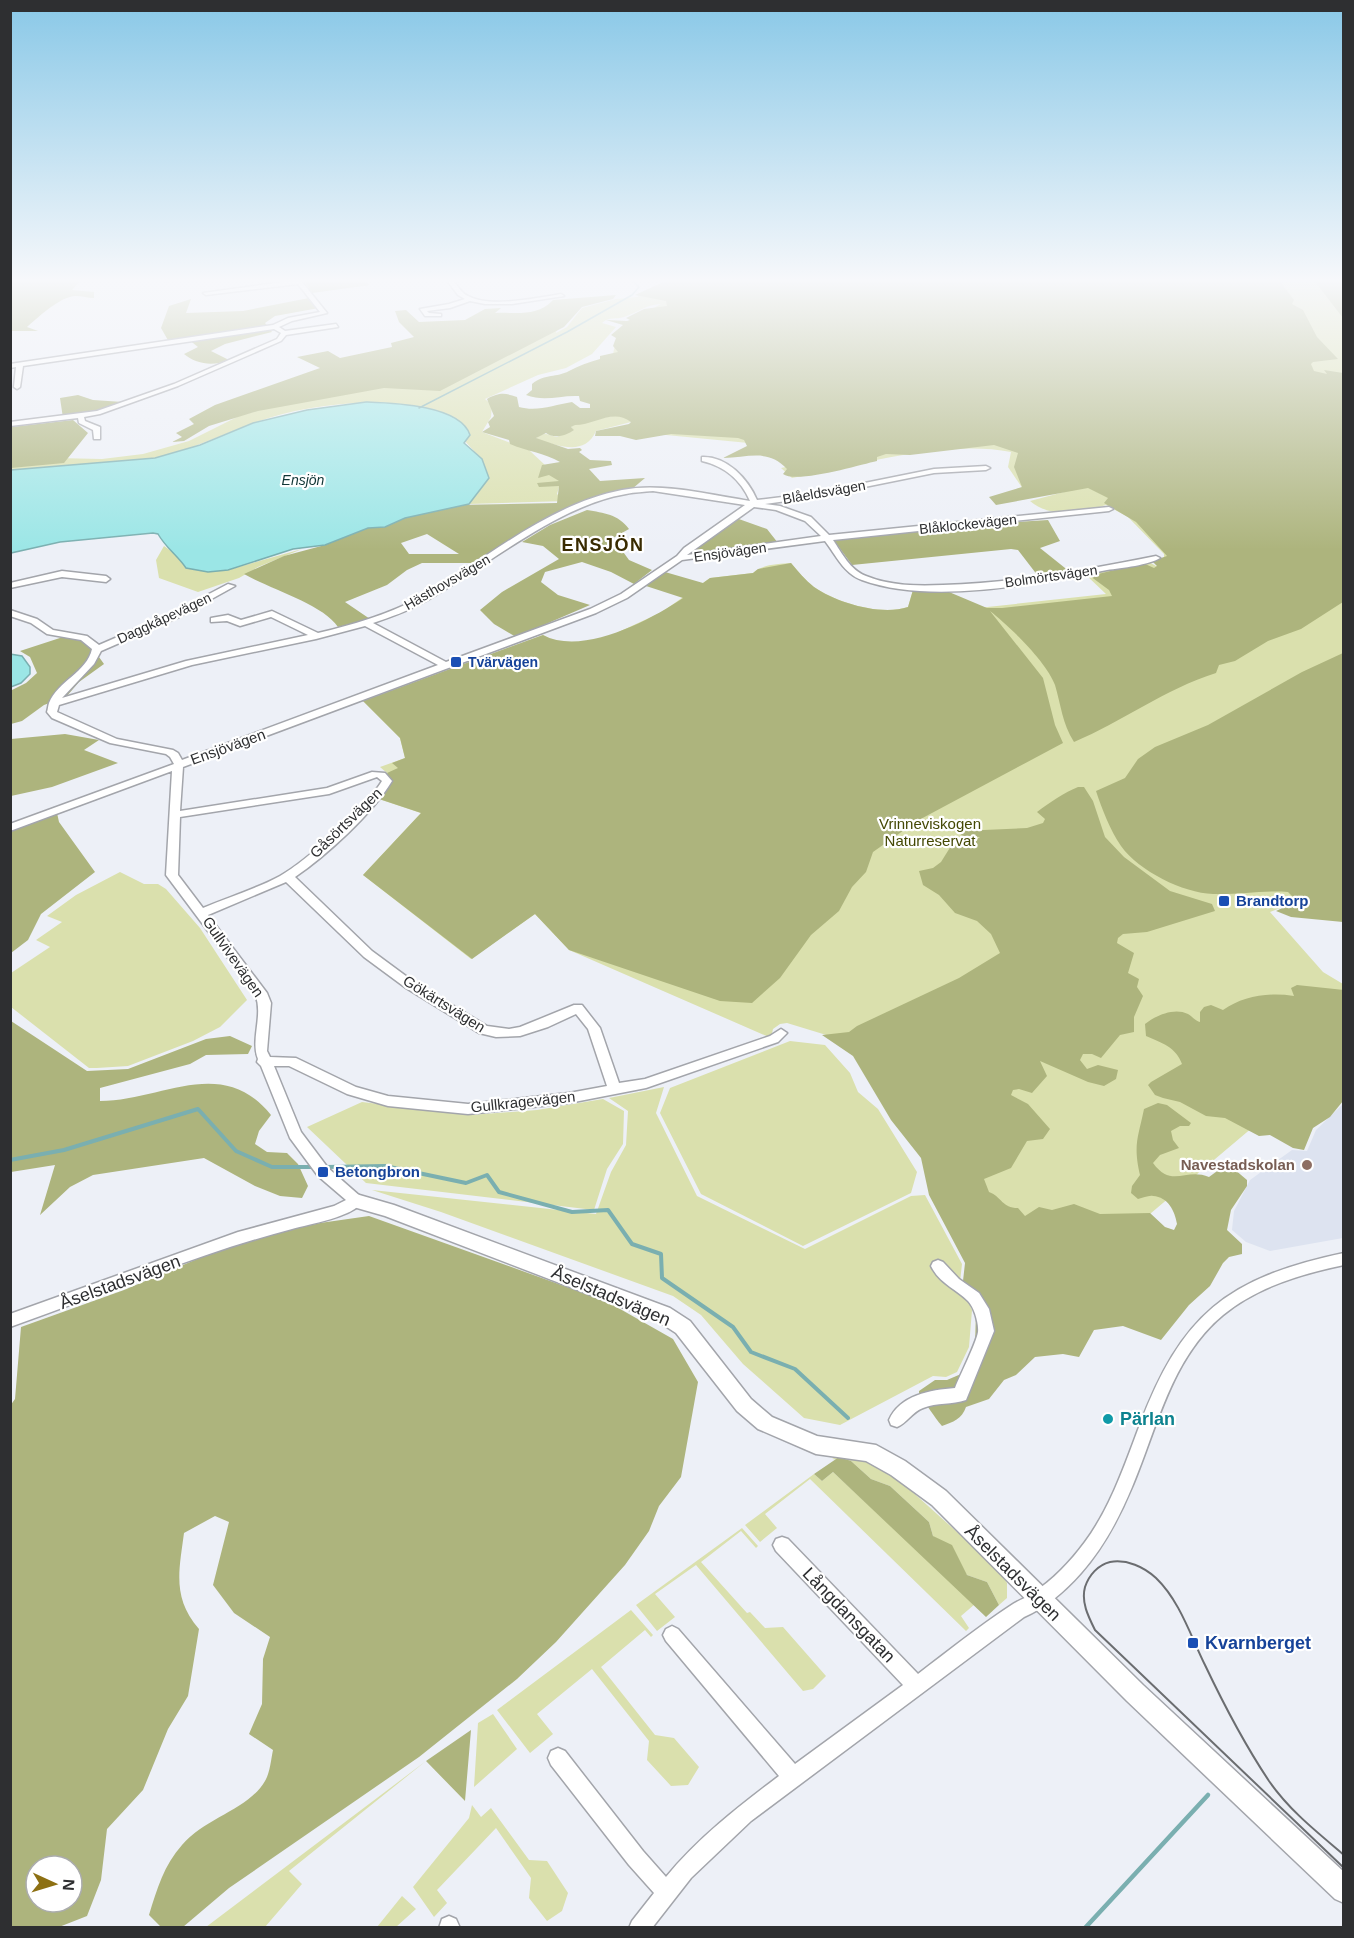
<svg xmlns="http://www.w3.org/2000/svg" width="1354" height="1938" font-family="Helvetica,sans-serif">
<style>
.built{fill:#dde3f0}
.green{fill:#dae0ad}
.forest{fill:#adb47d;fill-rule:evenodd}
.water{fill:#9be6e6;stroke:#7aafb0;stroke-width:1.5}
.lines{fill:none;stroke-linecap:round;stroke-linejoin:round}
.stream-far2{stroke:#7aafb0;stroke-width:1.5}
.stream-far1{stroke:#7aafb0;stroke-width:4}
.stream{stroke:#7aafb0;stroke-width:4.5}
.minor-casing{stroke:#a3a5ab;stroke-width:3}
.tertiary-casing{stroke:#a3a5ab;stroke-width:3}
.minor{fill:#fff;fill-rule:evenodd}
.tertiary{fill:#fff;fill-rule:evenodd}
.tram{stroke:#6b6d70;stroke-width:2}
.transit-dot{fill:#1a4fb4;stroke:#fff;stroke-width:2}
.education-dot{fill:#8d6e63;stroke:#fff;stroke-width:2}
.culture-dot{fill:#0f9aa8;stroke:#fff;stroke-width:2}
.labels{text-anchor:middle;stroke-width:4.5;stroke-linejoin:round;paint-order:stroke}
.far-water-label{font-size:14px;font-style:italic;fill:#113636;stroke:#fff}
.far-street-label{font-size:14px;fill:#2e2f31;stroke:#fff}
.far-transit-label{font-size:14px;font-weight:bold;fill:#164399;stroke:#fff;text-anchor:start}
.street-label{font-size:15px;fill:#2e2f31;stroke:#fff}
.park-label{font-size:15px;fill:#444804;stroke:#fff}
.transit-label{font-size:15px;font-weight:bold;fill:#164399;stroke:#fff;text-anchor:start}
.education-label{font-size:15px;font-weight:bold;fill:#785e54;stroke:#fff;text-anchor:end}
.far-district-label{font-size:18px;font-weight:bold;letter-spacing:1.5px;fill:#392b01;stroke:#fff}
.near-street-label{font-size:18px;fill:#2e2f31;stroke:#fff}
.near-culture-label{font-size:18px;font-weight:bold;fill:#0d838f;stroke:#fff;text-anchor:start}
.near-transit-label{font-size:18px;font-weight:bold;fill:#164399;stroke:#fff;text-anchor:start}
</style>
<rect width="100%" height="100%" fill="#edf0f7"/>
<path class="built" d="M1343,1104V1238L1270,1251L1246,1242L1232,1230L1234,1211L1250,1180L1292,1150L1307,1151L1316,1130Z"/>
<path class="green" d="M674,279H1343V897L1288,905L1270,912L1323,972L1343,984V1051L1080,1273L991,1258L846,1041L787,1023L780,1024L773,1029L771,1038L569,950L535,914L471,959L363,875L421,813L379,799L391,781L387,773L380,767L405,758L400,738L363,701L543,635L557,643L599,641L662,612L710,578L753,573C762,564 779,564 791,563C798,571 805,580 814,587C837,603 881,616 908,607L913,590L978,608L1106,594L1085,574L1149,562L1156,566L1164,564V554L1128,517L1106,505C1080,513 1052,519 1030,501L1079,488L1023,489L1008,467L1011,452C946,439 858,465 792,478L781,468L805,463L770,445L666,435L631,422L596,431C585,456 560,446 538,440L536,438C545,431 547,435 557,437L573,430L571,427L575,424L612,416L576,369L613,354C624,313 630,322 661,304C647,304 637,313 624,317C616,320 610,316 602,323L616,327L592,354L566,368L538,375L485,399L492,405L491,417L482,432L529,450L561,480L557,494L565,501L469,504L479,492L482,459C473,451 440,412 435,411C380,395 304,404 251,424C219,436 189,450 156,458C109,469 58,468 11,470L10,457L102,459L143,454L189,441L239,416L558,325L556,333L567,327L582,308L616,299L637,297Z
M164,546L178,556L186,568L228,570L302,549L258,567L239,578L198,592L159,578L156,560Z
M120,872L144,884H158L166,889L200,928L247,1000L220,1027L193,1041L128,1066L97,1068H89L11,1007V973L50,947L36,940L62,922L47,916L76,895Z
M790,1041L825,1045L850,1073L858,1092L878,1109L917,1172L911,1193L803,1246L701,1194L660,1113L670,1088Z
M664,1087L656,1113L697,1196L805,1249L911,1196L925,1195L962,1264L960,1282L972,1310L969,1347L957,1372L946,1377L933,1376L840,1425L804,1418L743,1364L701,1315L673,1296L441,1212L372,1190L596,1214L611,1172L626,1145L628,1111L609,1098Z
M603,1099L624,1111L623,1144L607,1169L594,1210L366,1183L307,1127L362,1102L471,1115L537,1110Z
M838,1456L863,1459L897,1478L997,1568L1007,1583V1598L999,1605L987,1582L967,1575L933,1536L929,1522L890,1486L871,1479L851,1461L832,1459Z
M833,1472L975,1604L961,1616L969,1628L966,1631L810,1479L765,1514L777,1528L760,1542L745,1525L814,1474L822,1481Z
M742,1528L758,1546L756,1548L741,1531L701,1562L747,1613L750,1612L765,1628L783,1627L826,1676L813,1689L803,1691L696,1565L655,1594L675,1617L657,1631L636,1605Z
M631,1610L653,1635L651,1637L645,1630L601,1667L655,1735L674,1738L699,1767L688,1785L671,1786L647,1760L649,1741L592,1669L537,1714L553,1734L530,1753L497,1710Z
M493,1714L517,1749L474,1787L478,1723Z
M426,1761L289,1871L302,1884L265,1927H206Z
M472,1805L481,1817L491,1808L529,1860L547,1861L568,1893L562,1911L547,1921L529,1898L531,1878L496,1828L437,1890L447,1903L434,1917L413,1887L469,1818Z
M402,1896L416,1909L396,1927H377Z"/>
<path class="forest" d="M11,279H92L81,280L72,290L94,292V298C86,298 77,294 70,297C57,300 37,318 27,327L38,331H11Z
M306,279H360L370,285L312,293L304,281Z
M670,279H1278L1294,300L1292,304L1303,310L1317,337L1338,359L1313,362L1311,364L1314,371L1327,374L1324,370L1343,373V602L1301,629L1268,641L1235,661L1219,665L1216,673C1165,689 1122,722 1074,742C1062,723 1061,705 1055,685C1047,662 1009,626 990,611L1043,678L1055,725L1063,743L917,821L873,852L866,872L852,887L839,911L811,935L780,978L752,1003L720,1001L569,950L535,914L472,959L363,875L421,813L379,799L391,781L387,773L398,768L392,763L405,758L400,738L363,701L543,635C582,656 649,621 683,598L646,586L665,572L703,583L710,578L753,573L758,569L791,563C798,571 805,580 814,587C837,603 881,616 908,607L913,590L949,592L987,608H1002L1112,596L1109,590L1090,576L1143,563L1154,568L1157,566L1152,561L1167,556L1136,522L1104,503L1108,498L1088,488L996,505L989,497L1022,487L1014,467L1018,453L994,445L910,455L886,454L877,457V461C859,465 796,484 783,474L787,469C768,448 748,458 723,458L747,446L744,440L738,438L671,434L636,440L620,436H595L596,431L629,424L631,422C613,408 595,425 575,425L571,427L574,430C566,436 554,439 546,433L536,438L568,449L580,448L582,450L579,452L590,460L611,461L612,465L589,469L600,481L645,478L632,489L555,516L474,563H422L407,570L387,585L345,602L370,619L338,627C323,604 270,589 244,574L284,556L325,545L368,528L385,527L405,518L439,509L456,505L557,503L559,486L539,487L537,483L559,481L549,475L538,478L542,465L560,462C545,453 526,451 510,444L509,440L482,432L490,427L488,422L494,416L487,399C500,392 505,393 517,397L519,407C537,412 554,405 572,402L580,408H590V404L580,401L579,396C560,395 545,402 526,395L532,390V384C546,373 556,378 569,371C578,366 589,362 600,359V356L618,352L613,346L616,338L611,335L623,325L606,320L627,321L630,320L626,318L644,309L667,306L666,301L635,295ZM427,534L459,554H409L401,543Z
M1313,279H1343V318Z
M616,295L613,299L582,307L564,327L440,391L384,388L258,411L209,426L184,441L172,442L182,437L176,433L194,424L189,419L215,405L320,368L297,357L328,351L340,358L392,347L391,343L414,337L399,322L395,311L406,310L419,322L465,320L485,309L501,308L495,313C518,312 537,317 553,300Z
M309,298L319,308L275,316L265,323L272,332L225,344L211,351L229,360C214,366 197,365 184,354L198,347L188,339L169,342L161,328L169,306L191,299L186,313L243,311Z
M78,395L93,400L123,402L94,412L63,418L60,398Z
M73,420L88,433L64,463L11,468V427Z
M587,510C604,513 618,514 629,529L613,538L629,560L652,570L634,584L611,572L582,562L545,572L541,582L558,595L590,605L516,637L494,624L480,610L502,592L559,559L543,546L522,542L550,525Z
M736,518L767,529L778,543L690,555L687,552Z
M1048,520L1060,541L1040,548L1070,572L1038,576L1018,550L1011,549L852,565L833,539L966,525Z
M66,636L89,643L104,664L79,682L66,697L44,705L22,721L11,724L10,691L26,683L37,673L30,657L20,651Z
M1343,653V922L1291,917L1276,911L1297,901L1288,892C1263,890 1238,895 1213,894C1183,893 1139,871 1121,846C1110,830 1102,809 1096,791L1125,778L1138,759L1155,747L1208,725L1302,672Z
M65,734L99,740L84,750L118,763L52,787L11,796V739Z
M1078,787H1084L1093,801L1105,837L1124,857L1170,891L1212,904L1215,911L1147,932L1123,934L1118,938L1117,943L1134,953L1128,973L1139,979L1137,987L1143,996L1134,1017V1032L1120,1035L1101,1058L1092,1054H1083L1080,1060L1087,1069L1098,1065L1118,1070L1116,1079L1104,1086L1088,1082L1040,1061L1047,1076L1032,1093L1019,1089L1013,1090L1011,1095L1028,1104L1050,1129L1043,1139L1027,1141L1011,1168L984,1179L989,1192C1002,1197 1002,1208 1018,1208L1025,1216L1039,1207L1052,1210L1074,1204L1100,1214L1150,1213L1165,1227L1174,1230L1177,1224C1175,1211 1168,1197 1153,1196C1149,1195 1143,1198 1138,1199L1131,1193L1132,1186L1140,1175C1133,1145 1138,1138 1144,1109L1158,1103L1167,1105L1191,1123L1189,1126H1180L1171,1131L1173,1140L1179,1148L1160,1155L1153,1163C1172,1189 1186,1167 1209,1177L1220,1169H1234L1247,1180V1186L1231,1210L1227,1230L1242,1244V1254L1229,1257L1223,1263L1210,1286L1189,1305L1161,1340L1123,1326L1094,1330L1079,1357L1063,1354L1035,1357L1016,1375L1004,1380L989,1399L966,1407C962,1419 953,1422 942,1426C933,1416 929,1406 919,1397V1391L935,1380H947L961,1374L975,1348L976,1310L963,1281L965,1263L929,1195L921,1158L891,1120L853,1056L822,1035L849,1032L857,1026L959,978L1000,953L991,934L977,921L955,913L939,895L923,885L919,871L933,868L941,862L951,846L966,847L980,837L962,836L959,832L961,831L1027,828L1043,823L1045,819L1037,812C1049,803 1065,792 1078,787Z
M57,813L59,822L95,872L41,914L28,940L11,953V831Z
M1297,985L1344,990L1343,1101L1330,1117L1313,1128L1304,1150L1293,1148L1270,1135L1259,1136L1225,1118L1206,1116L1180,1102L1163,1098L1155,1095L1148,1085L1151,1082L1182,1064C1176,1047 1162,1043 1146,1036L1145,1024C1155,1016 1174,1007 1188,1014C1193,1017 1194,1020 1200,1022V1012L1204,1007L1211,1005L1223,1010C1243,996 1269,992 1294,996L1291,988Z
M11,1021L87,1071L128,1069L206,1039L230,1036L252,1046L248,1054L206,1055L190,1064L100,1088V1101C161,1101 222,1054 271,1115L259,1131L255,1144L267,1152L287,1153L298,1164L308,1186L302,1198L280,1196L255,1186L204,1158L93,1175L70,1187L40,1215L55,1165L11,1172Z
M369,1216L606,1301L673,1339L698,1382L681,1477L659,1506L649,1531L625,1565L556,1642L517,1679L419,1757L229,1888L183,1927H161L149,1915C157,1889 164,1865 182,1845C206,1817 248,1810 265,1781C270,1773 271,1759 273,1750L249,1734L262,1704L263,1659L270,1637L234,1613L213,1585L229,1522L215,1516L184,1533C179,1571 172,1598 199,1629L188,1696L168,1729L143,1790L107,1829L101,1880L87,1916L59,1927L11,1928L10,1406L15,1399L21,1327L124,1290L235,1243L320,1223ZM36,1866H72V1902H36Z
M839,1457L851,1461L871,1479L890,1486L929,1522L933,1536L952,1545L967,1575L987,1582L999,1605L986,1617L833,1472L822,1481L814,1474Z
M471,1730L465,1801L426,1761Z"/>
<path class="water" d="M366,402C393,403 460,405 470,435L464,443L482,459L489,478L469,504L405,518L385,527L368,528L325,545L293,549L228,570L208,572L186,568C177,555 166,548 158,534L153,533L60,542L11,553V470L155,458L200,445L253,423L307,410Z
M10,654L22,656L30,667V674L21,683L11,687Z"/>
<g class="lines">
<path class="stream-far2" d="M419,408L567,332L632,295L639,287L633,281L635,279"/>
<path class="stream-far1" d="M10,1160L64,1150L198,1109L236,1151L272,1167H315
M325,1167L385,1166L466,1183L487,1175L499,1192L572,1212L608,1210L632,1244L661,1254L662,1278L733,1327L751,1352L795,1369L848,1418"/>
<path class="stream" d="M1085,1928L1208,1795"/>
<g class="minor-casing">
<path id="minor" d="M146,279H172L169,281Z
M304,279L302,282L327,313L292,321L279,327L285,331L336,324L338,327L286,335L281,341L178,386L100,414L84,417L85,421L100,427V439H94L93,430L79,423L78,418L10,426V422L97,411L174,384L277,339L281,333L274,329L23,366L20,387L17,389L14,387L16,367L10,368V364L273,325L288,318L320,312L298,284L206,295L203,293Z
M322,279H336L333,281Z
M446,279H452C457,285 461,293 468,296C491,308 536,298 561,294L564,296L512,304H485L470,301L450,308L427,311L429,313L441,314V316H425L420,309L449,304L465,299L458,295Z
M702,457C727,456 748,479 757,500L815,493L934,469L986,466L990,468L986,470L934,473L815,497L765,504L780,506L811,517L829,535L1109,507L1113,509L1109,511L833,540C842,553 850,570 866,576C890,586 918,586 943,585C1015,583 1086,570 1156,556L1160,558C1149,565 1122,568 1107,570C1037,584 930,605 862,580C844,574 836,555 825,541L682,560L627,598L596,613L183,767L180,811L327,788L372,772L385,773L392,781C373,813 326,856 295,877L372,951L414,982L487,1026L509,1029L520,1027L574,1005H582L600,1028L619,1083L645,1079L770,1036L781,1029L787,1033L778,1042L646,1088L569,1103L468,1114L388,1106L347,1094L289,1066H274L301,1132L328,1168L361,1197L363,1201C354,1217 309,1224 292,1229C196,1254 104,1294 10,1327V1314L238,1232L334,1206L346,1200L318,1176L290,1138L261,1066L257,1062L258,1059C250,1039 264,1015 255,994L166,875L172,771L10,831V824L174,764L170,757L166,754L110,743L52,718L47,712C48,709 48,706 49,703C58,681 87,672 92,649L81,640L47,634L31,623L10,616V610L37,619L53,630L87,636L99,645L173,613L228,584L235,586L179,617L101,651L94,664L62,698L186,661L308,635L271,617L240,626L227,621L211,622V618L228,615L241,620L272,611L318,633C352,625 386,615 417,599C484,562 545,505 622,490C662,482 710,495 750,501C741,480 724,466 702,461ZM653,491L745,505L684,548L677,556L621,594L590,609L446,662L373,623C391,617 408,611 424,602C484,568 558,505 626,494C635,492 644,492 653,491ZM754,507L776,510L805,521L821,536L687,555ZM365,626L438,665L182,760L178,753L173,750L117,739L57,712L59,705L192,665L316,639ZM377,777L382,781C366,807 307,861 280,876C256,889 229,897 203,908L178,875L180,817L329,794ZM286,882L364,957L406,988L479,1033L496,1037L520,1036L548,1027L576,1014L588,1029L607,1086L569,1093L468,1104L388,1096L356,1087L296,1058L270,1057L267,1051L271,1003L267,993L208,915Z
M62,571L106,576L110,579L106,582L62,577L10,588V583Z
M1344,1253V1265C1301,1274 1257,1287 1223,1315C1171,1358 1157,1428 1132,1487C1119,1518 1104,1547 1081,1573C1065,1591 1047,1607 1024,1617L751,1821L691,1878L652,1928H629L632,1921L654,1893L629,1865L551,1765L548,1758L551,1751L558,1748L565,1751L643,1851L666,1877C698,1838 739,1806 779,1776L666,1641L663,1635L666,1629L672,1626L678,1629L795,1764L903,1685L776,1551L773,1545L776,1539L782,1537L788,1539L918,1674C948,1651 978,1627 1010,1606C1017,1601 1026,1598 1033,1593C1053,1580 1071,1561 1085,1542C1110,1508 1124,1467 1139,1427C1181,1315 1226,1278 1344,1253Z
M938,1260L943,1262L959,1279L979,1293L989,1309L994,1331L966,1400C952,1405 937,1402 923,1408C912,1412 907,1423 897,1427L891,1425L889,1420C900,1395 930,1390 955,1388C960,1375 976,1344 978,1332C979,1323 974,1307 968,1301C956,1289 939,1283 931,1266L933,1262Z
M449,1916L456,1919L460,1928H439L442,1919Z"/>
</g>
<g class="tertiary-casing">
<path id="tertiary" d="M356,1194L394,1205L670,1308L690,1321L751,1399L772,1417L817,1436L876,1445L905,1461L946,1491L1143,1685L1344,1872V1903L1335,1899L1127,1701L932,1505L891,1475L866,1461L816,1454L758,1429L737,1411L676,1333L656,1320L385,1216L350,1206L347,1201L350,1196Z"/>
</g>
<use href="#minor" class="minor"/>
<use href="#tertiary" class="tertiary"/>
<path class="tram" d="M1344,1855C1317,1832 1290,1811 1269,1781C1245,1745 1224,1705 1205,1665C1191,1637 1180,1601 1156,1578C1144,1567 1127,1559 1110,1562C1098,1565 1089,1575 1085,1587C1081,1602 1088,1616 1095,1630L1344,1868"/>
</g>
<linearGradient id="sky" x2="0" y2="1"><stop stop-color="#89c8e7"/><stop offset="0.51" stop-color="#f7f8fb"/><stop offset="1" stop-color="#f7f8fb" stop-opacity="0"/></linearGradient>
<rect width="1354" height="550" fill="url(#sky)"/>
<g class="transit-dot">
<rect x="450" y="656" width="12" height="12" rx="3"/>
<rect x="1218" y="895" width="12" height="12" rx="3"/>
<rect x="317" y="1166" width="12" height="12" rx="3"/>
<rect x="1187" y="1637" width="12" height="12" rx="3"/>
</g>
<circle class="education-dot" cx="1307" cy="1165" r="6"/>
<circle class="culture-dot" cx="1108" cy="1419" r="6"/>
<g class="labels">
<g class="far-water-label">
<text x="303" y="485">Ensjön</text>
</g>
<g class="far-street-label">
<text transform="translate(824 492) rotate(-10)" y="5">Blåeldsvägen</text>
<text transform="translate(968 524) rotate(-6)" y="5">Blåklockevägen</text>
<text transform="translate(730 552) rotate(-8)" y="5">Ensjövägen</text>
<text transform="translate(1051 576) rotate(-8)" y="5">Bolmörtsvägen</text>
<text transform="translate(447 582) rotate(-30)" y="5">Hästhovsvägen</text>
<text transform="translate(164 618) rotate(-25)" y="5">Daggkåpevägen</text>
</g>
<g class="far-transit-label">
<text x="468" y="667">Tvärvägen</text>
</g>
<g class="street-label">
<text transform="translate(228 747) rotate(-20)" y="5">Ensjövägen</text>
<text transform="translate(346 823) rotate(-44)" y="5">Gåsörtsvägen</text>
<text transform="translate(233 957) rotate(55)" y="5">Gullvivevägen</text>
<text transform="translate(444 1004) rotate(32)" y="5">Gökärtsvägen</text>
<text transform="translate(523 1102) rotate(-6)" y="5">Gullkragevägen</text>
</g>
<g class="park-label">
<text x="930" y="829">Vrinneviskogen<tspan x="930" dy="17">Naturreservat</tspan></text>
</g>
<g class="transit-label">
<text x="1236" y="906">Brandtorp</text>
<text x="335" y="1177">Betongbron</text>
</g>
<g class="education-label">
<text x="1295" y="1170">Navestadskolan</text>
</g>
<g class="far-district-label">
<text x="603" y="551">ENSJÖN</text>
</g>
<g class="near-street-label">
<text transform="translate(120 1282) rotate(-20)" y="6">Åselstadsvägen</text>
<text transform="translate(611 1296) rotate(23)" y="6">Åselstadsvägen</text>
<text transform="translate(1013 1573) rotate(45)" y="6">Åselstadsvägen</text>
<text transform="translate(849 1615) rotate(46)" y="6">Långdansgatan</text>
</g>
<g class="near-culture-label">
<text x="1120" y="1425">Pärlan</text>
</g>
<g class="near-transit-label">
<text x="1205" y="1649">Kvarnberget</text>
</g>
</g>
<rect width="1354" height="1938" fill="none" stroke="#2e2f31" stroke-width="24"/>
<g transform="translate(54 1884) rotate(94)"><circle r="28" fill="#ffffff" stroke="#abacad" stroke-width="1.5"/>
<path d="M0-4.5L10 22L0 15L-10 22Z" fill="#8d7013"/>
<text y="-9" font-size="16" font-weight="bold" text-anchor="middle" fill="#2e2f31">N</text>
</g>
</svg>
